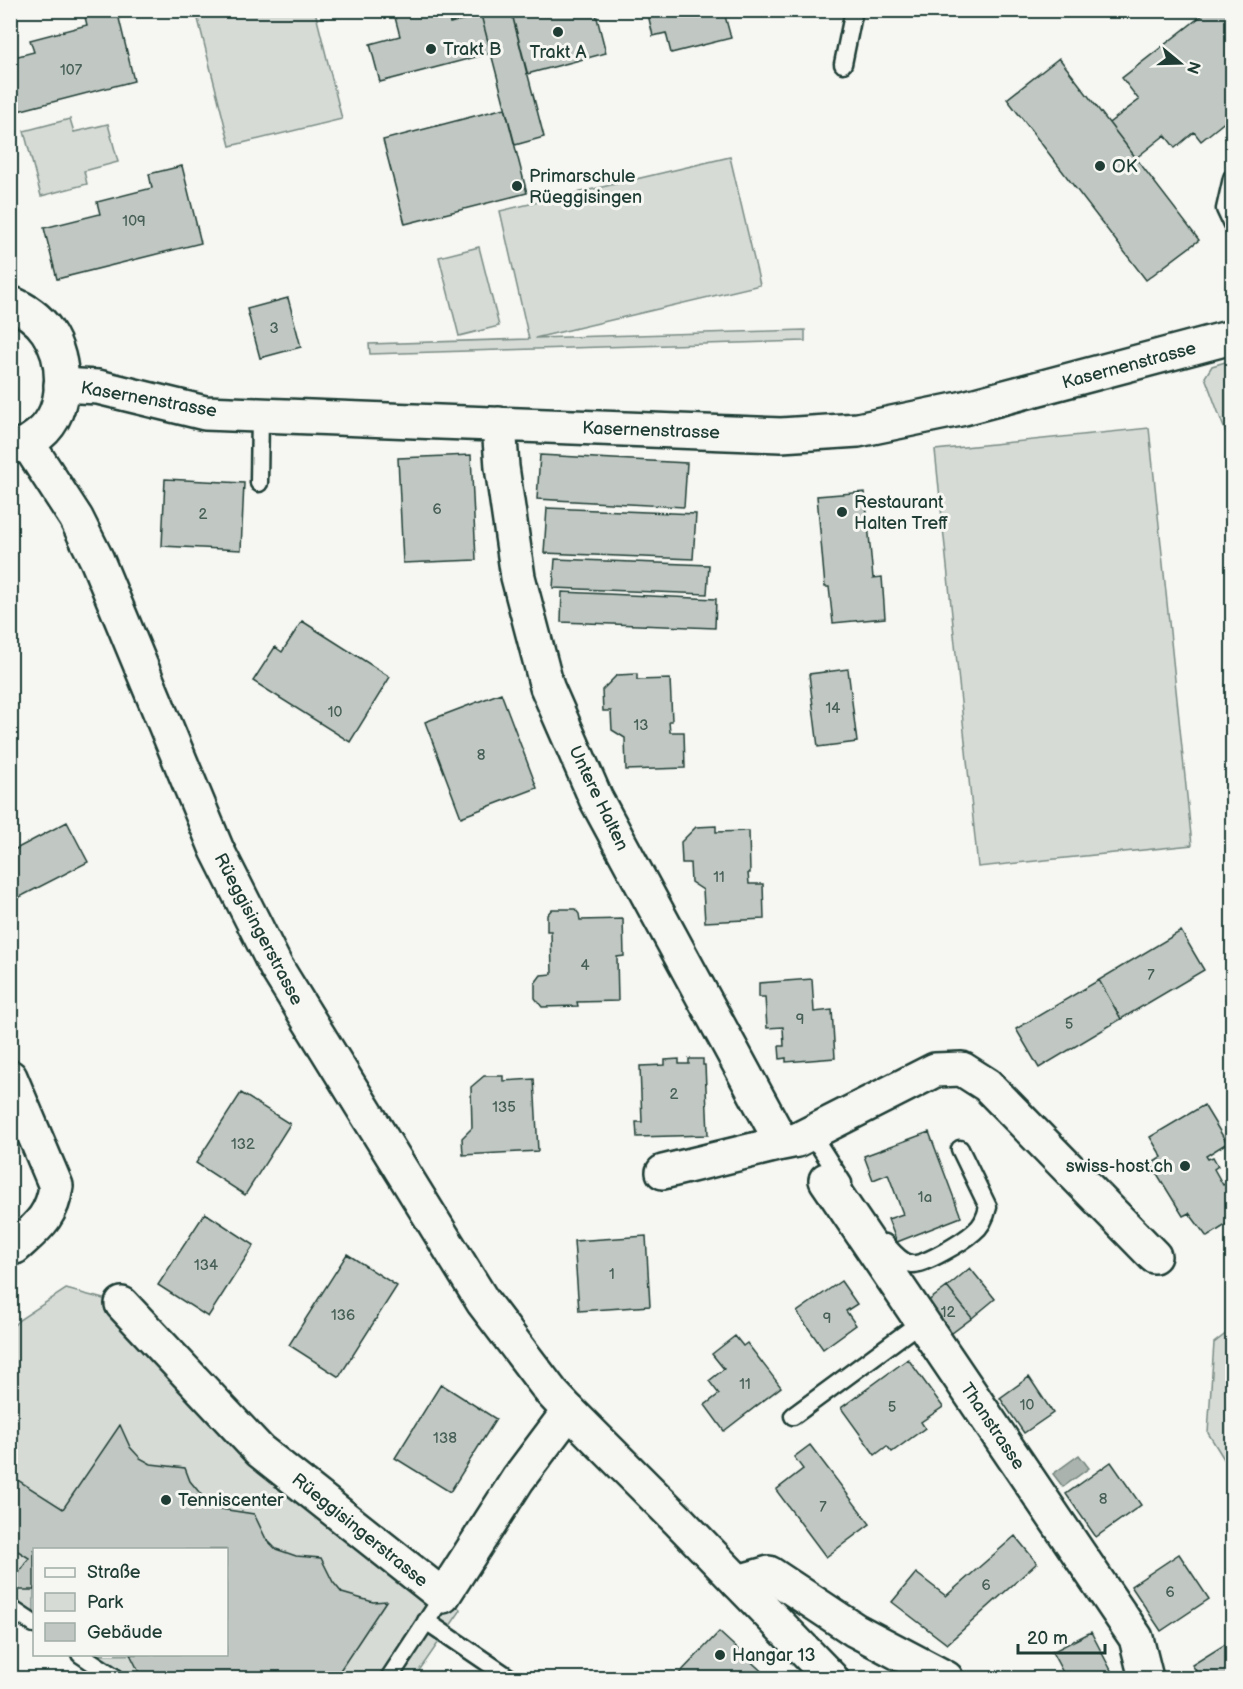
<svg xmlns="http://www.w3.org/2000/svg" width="1243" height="1689" font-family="'Balsamiq Sans',sans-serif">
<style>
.green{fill:#d6dbd6;stroke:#7a8c85;stroke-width:1.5}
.water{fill:#aab3ae;stroke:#72847d;stroke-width:1.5}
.building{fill:#c1c8c3;stroke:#1f3d34;stroke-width:1.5}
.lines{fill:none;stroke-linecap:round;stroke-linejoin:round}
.lane-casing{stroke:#1f3d34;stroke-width:21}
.street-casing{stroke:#1f3d34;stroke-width:38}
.secondary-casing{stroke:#1f3d34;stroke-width:38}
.lane{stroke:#f6f6f2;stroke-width:16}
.street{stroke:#f6f6f2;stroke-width:33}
.secondary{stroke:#f6f6f2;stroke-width:33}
.poi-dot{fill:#1f3d34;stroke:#f6f6f2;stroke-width:2}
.labels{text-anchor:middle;stroke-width:6;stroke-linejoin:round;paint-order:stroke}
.number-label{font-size:15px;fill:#486058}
.poi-label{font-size:18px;fill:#1f3d34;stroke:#f6f6f2;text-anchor:start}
.street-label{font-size:18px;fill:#1f3d34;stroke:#f6f6f2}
</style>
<rect width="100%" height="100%" fill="#f6f6f2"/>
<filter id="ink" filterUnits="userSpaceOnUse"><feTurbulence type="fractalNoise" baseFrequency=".0167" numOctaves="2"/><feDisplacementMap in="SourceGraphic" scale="12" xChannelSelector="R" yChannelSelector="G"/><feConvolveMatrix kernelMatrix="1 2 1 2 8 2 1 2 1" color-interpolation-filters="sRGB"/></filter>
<g filter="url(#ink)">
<path class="green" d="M196,11H315L342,119L230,146Z
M70,119L74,132L108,124L118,162L84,171L87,184L41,196L24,131Z
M730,157L760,285L535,338L805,330V341L370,354L369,344L529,339L500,211Z
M479,247L499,326L459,336L439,257Z
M1232,360V449L1205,377L1212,366Z
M1149,428L1192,845L978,867L935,450Z
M66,1289L122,1304L443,1596L461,1610L414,1678H107L70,1655L226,1654V1550H34V1631L11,1616L10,1329L19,1320Z
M1232,1329V1472L1208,1433L1214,1343Z"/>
<path class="water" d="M1079,1455L1089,1468L1063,1487L1053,1474Z"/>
<path class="building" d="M94,10H117L134,81L10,113V58L34,52L30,40L87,25L84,13Z
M393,10H446L450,23L481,15L491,53L380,82L370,44L400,36Z
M499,10H511L544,137L515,145L481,15Z
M511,10H595L606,53L527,74Z
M647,10H730L731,14L725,16L731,38L671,53L666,33L653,36Z
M1209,10H1232V116L1201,141L1194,132L1175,148L1165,135L1136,158L1109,123L1139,100L1122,78Z
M1059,58L1199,240L1146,280L1007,99Z
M505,108L527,193L405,224L383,140Z
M182,166L201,243L57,279L44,228L100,214L97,202L152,188L149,174Z
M288,298L301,347L260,358L247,309Z
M471,455L476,560L403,563L398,458Z
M540,455L687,463L684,507L537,499Z
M165,479L244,483L241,550L162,546Z
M865,492L873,578L882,577L885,618L833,623L829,587H825L817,496Z
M547,508L696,514L693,559L544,553Z
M555,559L709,565L707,594L553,588Z
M562,592L716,599L715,628L561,622Z
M302,621L390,677L350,742L253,681L275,647L282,652Z
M848,669L857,742L818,747L809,674Z
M637,674V680L670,679L672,721H669L670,732H684L685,768L626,770L625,738L612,730L611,711H603L602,690L617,675Z
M501,693L537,788L461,817L425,722Z
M67,822L88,862L10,902V852Z
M716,826V832L749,831L750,873H748L749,884H763L764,919L705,922L703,890L691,882L690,863H682L681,842L696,827Z
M552,909H575L579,914L580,920L623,919L624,956L617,957L618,1001L577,1002L578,1006L542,1007L535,998V983L541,975L552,974L551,931H547V915Z
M1181,931L1204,970L1121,1019L1099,980Z
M812,979L814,1012L832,1010L835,1058L786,1062V1058L780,1059L779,1046H784L783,1027L767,1028L765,997H759V983Z
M1099,980L1121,1019L1039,1068L1016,1029Z
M679,1059V1064H689V1059H703V1065H705L708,1135L637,1137L636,1122H642L640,1066L665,1065V1060Z
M484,1076H503V1081L534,1079L538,1151L463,1155L462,1138L472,1128L471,1087Z
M241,1093L290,1124L245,1195L196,1163Z
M1204,1105L1227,1143L1206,1156L1208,1159L1213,1157L1218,1166L1214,1169L1223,1185L1232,1180V1221L1207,1237L1189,1213L1183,1216L1151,1164L1162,1157L1150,1137Z
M929,1132L961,1217L897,1242L888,1219L903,1214L888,1174L873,1180L864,1156Z
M205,1213L254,1245L208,1317L158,1285Z
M646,1236L650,1306L579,1311L574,1241Z
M347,1254L397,1286L339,1377L289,1345Z
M970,1268L995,1299L972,1318L947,1287Z
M841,1281L857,1304L846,1311L856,1325L823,1349L797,1312Z
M947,1287L972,1318L948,1336L923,1305Z
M735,1336L743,1346L747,1343L781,1387L724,1431L705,1405L719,1394L709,1381L724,1369L712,1354Z
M908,1359L943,1407L921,1422L925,1428L892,1452L887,1446L875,1455L841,1408Z
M1029,1377L1053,1413L1024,1433L1000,1398Z
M441,1384L496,1419L450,1492L395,1458Z
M120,1425L130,1447L140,1458L151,1464L185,1468L190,1481L208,1503L221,1509L254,1514L266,1539L276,1549L296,1556L321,1558L333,1582L342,1593L373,1602L386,1601L335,1678H142L130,1654H226V1550H34V1590H10V1586L29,1558L10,1546V1475L63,1509Z
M810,1445L870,1524L826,1557L776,1490L803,1469L794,1457Z
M1111,1462L1141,1505L1096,1537L1066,1494Z
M1015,1536L1037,1563L947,1644L892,1602L916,1573L946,1596Z
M1179,1554L1209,1599L1161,1631L1131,1586Z
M719,1632L769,1678H675Z
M1091,1632L1115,1678H1066L1052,1652Z
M1232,1640V1678H1201L1192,1665Z"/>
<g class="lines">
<g class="lane-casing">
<path id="lane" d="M843,64L854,10
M1232,178L1225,209L1232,224
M259,483L260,415
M811,1133L843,1183
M885,1243C892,1251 900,1262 911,1264C924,1266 964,1241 974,1232C982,1226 986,1216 988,1207L960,1149
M793,1416L922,1321
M10,1608L34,1624
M426,1621L510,1678
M80,1654L116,1678
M389,1678L443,1596"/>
</g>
<g class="street-casing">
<path id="street" d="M61,385L98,387L205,413L781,435L858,430L960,409L1232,337
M499,424L502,467L518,577L547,687L596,799L782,1143L797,1140L935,1070L962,1069L987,1085L1154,1256
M10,1077L56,1186C52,1217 37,1227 15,1247
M663,1172L782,1143
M826,1180L1136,1638L1146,1678
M122,1304L260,1451L443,1596L518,1479L569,1411
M738,1582L769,1573L855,1630L946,1678"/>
</g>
<g class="secondary-casing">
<path id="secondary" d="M10,303C25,309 38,318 47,331C67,360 68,411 40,434C30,442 23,447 10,446
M28,444L76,518L97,560L217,850L276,967L483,1302L552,1393L569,1411L678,1520L831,1678"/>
</g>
<use href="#lane" class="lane"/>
<use href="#street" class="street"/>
<use href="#secondary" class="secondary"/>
</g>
</g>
<g class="poi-dot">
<circle cx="558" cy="32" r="6"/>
<circle cx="431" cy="49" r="6"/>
<circle cx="1100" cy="166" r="6"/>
<circle cx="517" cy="186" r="6"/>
<circle cx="842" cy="512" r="6"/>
<circle cx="1185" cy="1166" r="6"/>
<circle cx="166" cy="1500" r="6"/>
<circle cx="720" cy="1655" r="6"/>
</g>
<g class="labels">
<g class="number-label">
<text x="71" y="75">107</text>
<text x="134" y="226">109</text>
<text x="274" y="333">3</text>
<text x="437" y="514">6</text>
<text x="203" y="519">2</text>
<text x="833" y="713">14</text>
<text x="335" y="717">10</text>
<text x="641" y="730">13</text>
<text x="481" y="760">8</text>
<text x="719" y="882">11</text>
<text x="585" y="970">4</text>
<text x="1151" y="980">7</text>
<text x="800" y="1024">9</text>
<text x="1069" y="1029">5</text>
<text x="674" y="1099">2</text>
<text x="504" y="1112">135</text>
<text x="243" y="1149">132</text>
<text x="925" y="1202">1a</text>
<text x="206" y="1270">134</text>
<text x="612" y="1279">1</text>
<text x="948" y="1317">12</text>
<text x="343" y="1320">136</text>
<text x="827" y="1323">9</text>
<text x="745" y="1389">11</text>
<text x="1027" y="1410">10</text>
<text x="892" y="1412">5</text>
<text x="445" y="1443">138</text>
<text x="1103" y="1504">8</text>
<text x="823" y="1512">7</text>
<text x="986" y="1590">6</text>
<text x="1170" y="1597">6</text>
</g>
<g class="poi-label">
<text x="443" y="55">Trakt B</text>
<text x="558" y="58" text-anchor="middle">Trakt A</text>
<text x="1112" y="172">OK</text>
<text x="529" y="182">Primarschule<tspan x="529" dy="21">Rüeggisingen</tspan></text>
<text x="854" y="508">Restaurant<tspan x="854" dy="21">Halten Treff</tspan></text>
<text x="1173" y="1172" text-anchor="end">swiss-host.ch</text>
<text x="178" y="1506">Tenniscenter</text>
<text x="732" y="1661">Hangar 13</text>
</g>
<g class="street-label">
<text transform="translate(1129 365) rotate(-15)" y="6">Kasernenstrasse</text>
<text transform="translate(149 399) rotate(10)" y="6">Kasernenstrasse</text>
<text transform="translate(651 430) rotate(2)" y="6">Kasernenstrasse</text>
<text transform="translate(599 798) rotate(64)" y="6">Untere Halten</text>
<text transform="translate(259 929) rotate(62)" y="6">Rüeggisingerstrasse</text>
<text transform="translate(993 1426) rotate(56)" y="6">Thanstrasse</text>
<text transform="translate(360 1530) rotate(39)" y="6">Rüeggisingerstrasse</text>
</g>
</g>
<rect width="1243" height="1689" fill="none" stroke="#f6f6f2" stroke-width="36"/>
<rect x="18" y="18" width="1207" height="1653" fill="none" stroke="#1f3d34" stroke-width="2" filter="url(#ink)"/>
<rect x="33" y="1548" width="195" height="108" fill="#f6f6f2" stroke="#a0aca6" stroke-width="1.5"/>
<rect x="45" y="1568" width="30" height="9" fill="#f6f6f2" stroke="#a0aca6" stroke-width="1.5"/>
<text x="87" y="1578" font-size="18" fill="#1f3d34">Straße</text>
<rect x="45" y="1593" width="30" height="18" fill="#d6dbd6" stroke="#a0aca6" stroke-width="1.5"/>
<text x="87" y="1608" font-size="18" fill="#1f3d34">Park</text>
<rect x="45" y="1623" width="30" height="18" fill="#c1c8c3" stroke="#a0aca6" stroke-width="1.5"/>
<text x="87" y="1638" font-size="18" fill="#1f3d34">Gebäude</text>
<g transform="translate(1180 63) rotate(109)" stroke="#f6f6f2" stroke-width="4.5" paint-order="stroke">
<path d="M0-4.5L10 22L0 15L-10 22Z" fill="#1f3d34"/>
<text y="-9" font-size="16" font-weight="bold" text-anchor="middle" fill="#1f3d34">N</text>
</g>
<path d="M1018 1644v9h87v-9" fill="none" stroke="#1f3d34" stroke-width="3"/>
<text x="1027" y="1644" font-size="18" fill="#1f3d34" stroke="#f6f6f2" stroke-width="4.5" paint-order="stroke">20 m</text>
</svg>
